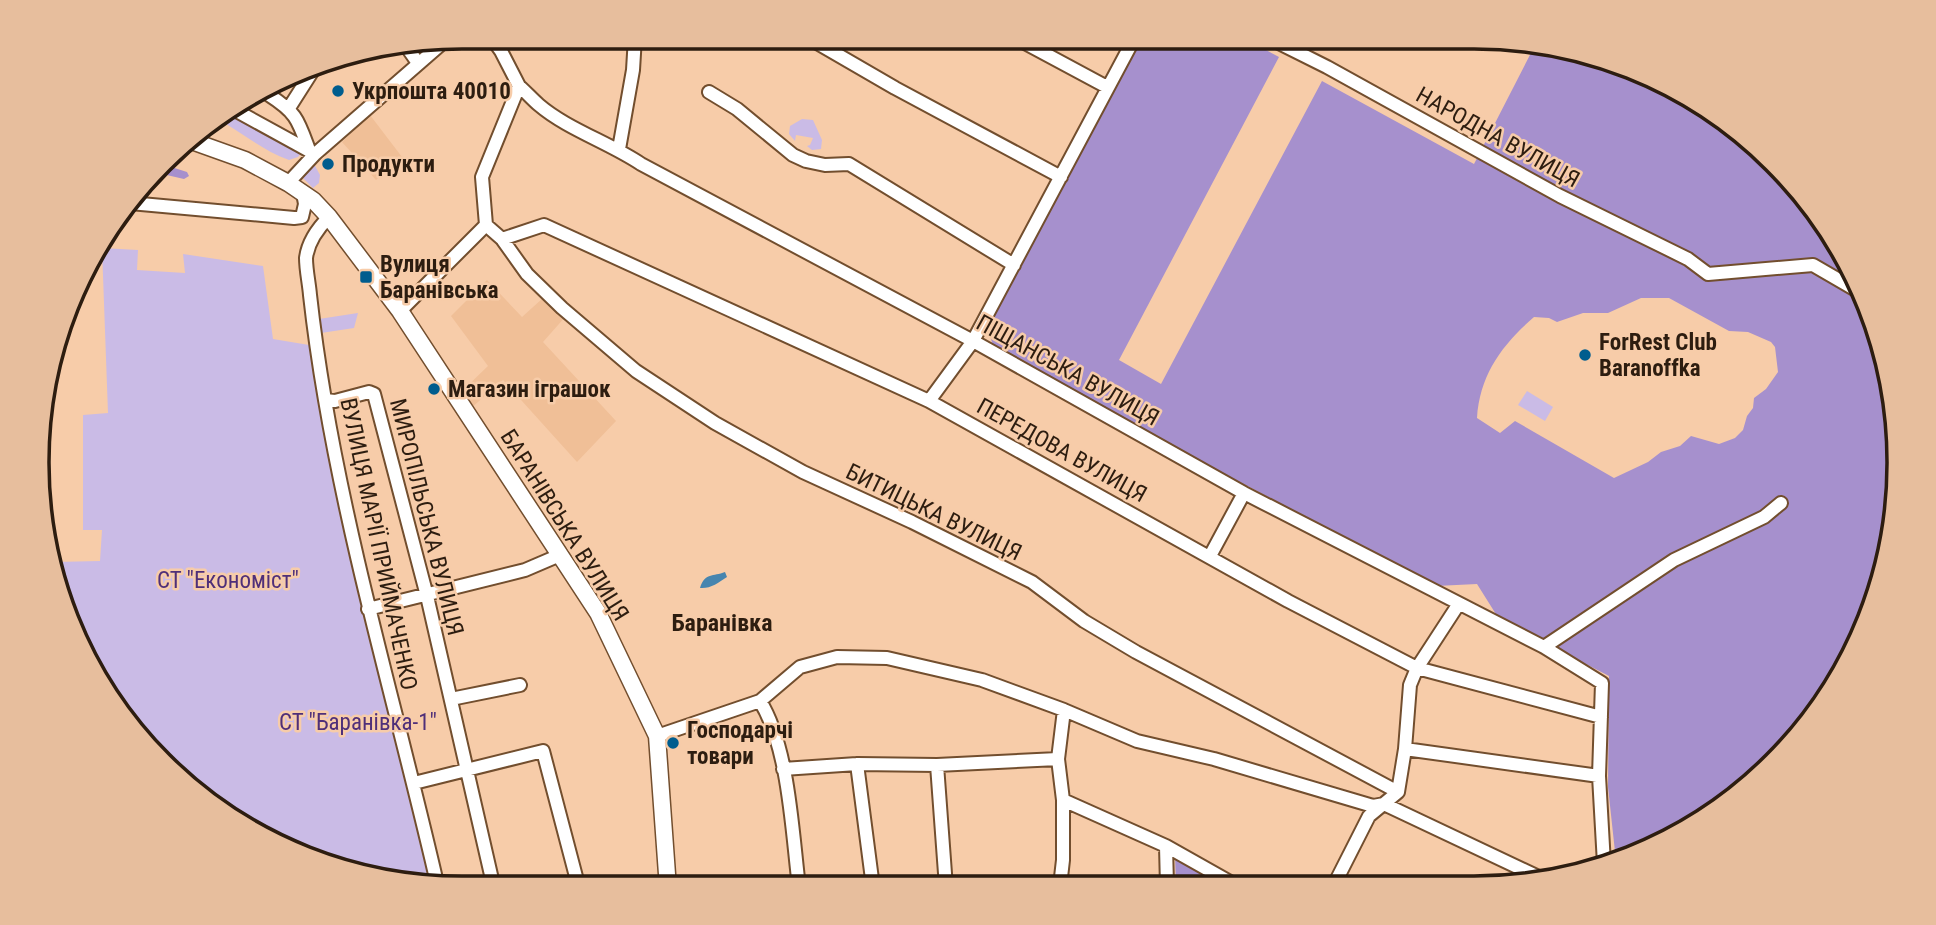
<svg xmlns="http://www.w3.org/2000/svg" width="1936" height="925" font-family="'Roboto Condensed',sans-serif">
<style>
.built{fill:#f0bf97}
.green{fill:#cabbe6}
.forest{fill:#a690cd;fill-rule:evenodd}
.water{fill:#4785af}
.lines{fill:none;stroke-linecap:round;stroke-linejoin:round}
.minor-casing{stroke:#724e2e;stroke-width:16}
.major-casing{stroke:#724e2e;stroke-width:19}
.minor{stroke:#fff;stroke-width:12}
.major{stroke:#fff;stroke-width:16}
.poi-dot{fill:#005d8e;stroke:#f7cca9;stroke-width:2.5}
.labels{text-anchor:middle;stroke-width:5;stroke-linejoin:round;paint-order:stroke}
.poi-label{font-size:23px;font-weight:bold;fill:#2d1d10;stroke:#f7cca9;text-anchor:start}
.street-label{font-size:23px;fill:#2d1d10;stroke:#f7cca9}
.park-label{font-size:23px;fill:#4f2f79;stroke:#f7cca9}
.neighbourhood-label{font-size:24px;font-weight:bold;fill:#2d1d10;stroke:#f7cca9}
.rim{fill:none;stroke:#2d1d10;stroke-width:3.5}
</style>
<rect width="100%" height="100%" fill="#f7cca9"/>
<path class="built" d="M370,115L402,157L376,180L342,142Z
M487,280L522,317L543,298L566,316L543,342L616,421L577,462L503,380L470,409L460,393L488,366L451,316Z"/>
<path class="green" d="M225,113L275,136L302,152L298,157L289,160C261,150 241,131 215,118Z
M802,119L813,120L822,140L821,149L812,150L807,146L810,145L813,138L796,135L795,141L789,134L790,126Z
M314,164L320,175L319,183L313,188L302,177L303,173Z
M102,248L138,250L137,270L185,273L183,254L263,266L273,339L315,346L437,883L299,856L162,764L81,651L54,562L100,561L102,530H83V415L108,413Z
M358,313L354,328L321,333L319,319Z
M1527,391L1553,407L1545,421L1518,405Z"/>
<path class="forest" d="M1143,37H1242L1279,57L1119,360L1161,384L1322,81L1474,164L1533,49L1637,69L1775,162L1867,300L1899,463L1867,626L1811,722L1732,801L1636,856L1616,861L1608,787L1609,676L1499,619L1477,584L1436,586L1204,463L993,345L987,328ZM1641,298H1669L1729,331L1748,332L1771,342L1775,347L1778,372L1766,389L1754,398L1753,408L1747,416L1743,430L1735,438L1719,444L1691,436L1680,446L1661,452L1648,462L1614,478L1515,421L1500,433L1477,418C1480,374 1502,345 1534,317L1549,318L1557,322L1583,313H1608Z
M165,165L187,172L189,176L184,179L158,173Z
M1175,854L1230,886H1176Z"/>
<path class="water" d="M725,572L727,577C718,583 710,589 700,588C705,572 713,577 725,572Z"/>
<g class="lines">
<g class="minor-casing">
<path id="minor" d="M807,37L895,88L1061,177
M1014,37L1107,87
M1267,37L1327,67L1560,196L1688,259L1708,274L1813,265L1863,294
M406,46L418,63
M519,86C526,92 532,99 539,105C567,129 610,143 641,164L973,341L1244,493L1544,647L1602,683L1599,776L1604,864
M709,92L737,109L793,155L806,161L825,165L849,164L1014,265
M269,95C297,113 298,120 309,150
M289,108L317,64
M233,109L315,154
M619,149L633,70L635,37
M288,183L315,154L447,39
M130,203L294,218L302,217L305,204L303,193
M329,217C318,228 308,242 306,258C306,270 309,283 310,295C314,331 319,365 325,400C353,564 400,722 437,883
M486,225L502,239L527,274L562,308L636,371L715,423L803,472L912,522L1032,582L1084,621L1136,652L1398,792
M502,239L544,225L929,401L1288,601L1417,668L1601,717
M400,311L486,225L482,177L519,86L501,51L491,37
M325,400L335,401L369,392L374,394L427,596L494,888
M929,401L973,341L1135,37
M1210,556L1244,493
M368,609L525,570L560,555
M1544,647L1674,560L1764,517L1781,503
M451,699L520,685
M760,701C789,748 792,831 799,887
M657,736L760,701L800,667L837,657L887,658L982,680L1064,710L1137,741L1214,759L1373,806L1384,804L1545,880
M1405,749L1599,776
M857,764L873,887
M937,765L946,887
M783,769L857,764L937,765L1058,759
M414,783L543,751L579,888
M1063,800L1166,846L1237,886
M1166,846L1167,886
M1334,885L1369,816L1398,792L1405,749L1410,685L1417,668L1458,605
M1060,886L1063,860V800L1058,759L1064,710"/>
</g>
<g class="major-casing">
<path id="major" d="M189,140L245,160L288,183L313,200L329,217L400,311L598,613L657,736L668,888"/>
</g>
<use href="#minor" class="minor"/>
<use href="#major" class="major"/>
</g>
<g class="poi-dot">
<circle cx="338" cy="91" r="7"/>
<circle cx="328" cy="164" r="7"/>
<rect x="359" y="270" width="14" height="14" rx="3.5"/>
<circle cx="1585" cy="355" r="7"/>
<circle cx="434" cy="389" r="7"/>
<circle cx="673" cy="743" r="7"/>
</g>
<g class="labels">
<g class="poi-label">
<text x="352" y="99">Укрпошта 40010</text>
<text x="342" y="172">Продукти</text>
<text x="380" y="272">Вулиця<tspan x="380" dy="26">Баранівська</tspan></text>
<text x="1599" y="350">ForRest Club<tspan x="1599" dy="26">Baranoffka</tspan></text>
<text x="448" y="397">Магазин іграшок</text>
<text x="687" y="738">Господарчі<tspan x="687" dy="26">товари</tspan></text>
</g>
<g class="street-label">
<text transform="translate(1498 137) rotate(29)" y="8">НАРОДНА ВУЛИЦЯ</text>
<text transform="translate(1068 370) rotate(29)" y="8">ПІЩАНСЬКА ВУЛИЦЯ</text>
<text transform="translate(1062 450) rotate(29)" y="8">ПЕРЕДОВА ВУЛИЦЯ</text>
<text transform="translate(934 512) rotate(26)" y="8">БИТИЦЬКА ВУЛИЦЯ</text>
<text transform="translate(427 517) rotate(76)" y="8">МИРОПІЛЬСЬКА ВУЛИЦЯ</text>
<text transform="translate(565 525) rotate(58)" y="8">БАРАНІВСЬКА ВУЛИЦЯ</text>
<text transform="translate(379 544) rotate(78)" y="8">ВУЛИЦЯ МАРІЇ ПРИЙМАЧЕНКО</text>
</g>
<g class="park-label">
<text x="228" y="588">СТ "Економіст"</text>
<text x="358" y="730">СТ "Баранівка-1"</text>
</g>
<g class="neighbourhood-label">
<text x="722" y="631">Баранівка</text>
</g>
</g>
<path d="M0 0H1936V925H0ZM462 49H1474A413 413 0 0 1 1887 462V463A413 413 0 0 1 1474 876H462A413 413 0 0 1 49 463V462A413 413 0 0 1 462 49Z" fill="#e7be9d" fill-rule="evenodd"/>
<path class="rim" d="M462 49H1474A413 413 0 0 1 1887 462V463A413 413 0 0 1 1474 876H462A413 413 0 0 1 49 463V462A413 413 0 0 1 462 49Z"/>
</svg>
